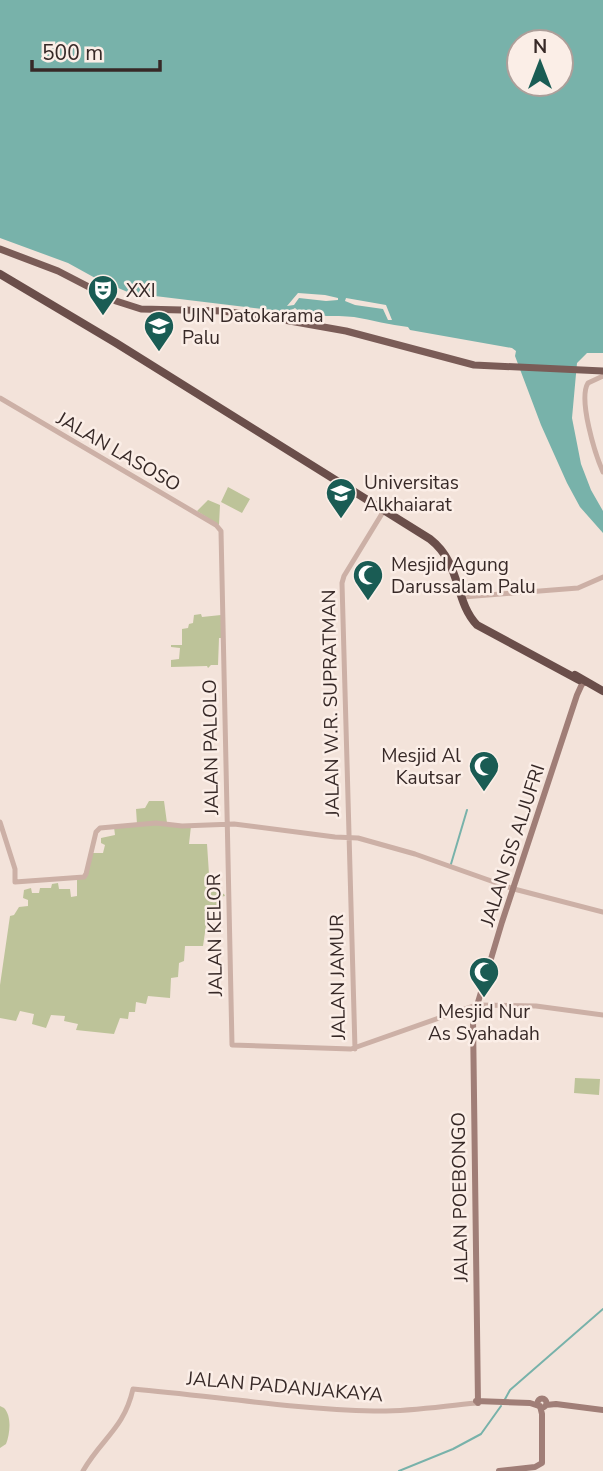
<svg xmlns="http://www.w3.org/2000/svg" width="603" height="1471" font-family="'Nunito Sans',sans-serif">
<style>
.green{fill:#bdc399}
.water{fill:#78b2aa;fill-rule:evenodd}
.pier{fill:#f3e3da}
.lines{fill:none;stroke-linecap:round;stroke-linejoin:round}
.stream{stroke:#78b2aa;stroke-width:2}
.tertiary{stroke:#ccb0a6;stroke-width:5}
.secondary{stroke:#a07e77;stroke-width:6}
.primary{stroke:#7a5c57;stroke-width:7}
.trunk{stroke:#6a4e4a;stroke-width:8}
.labels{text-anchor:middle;stroke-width:5;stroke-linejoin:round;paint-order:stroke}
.poi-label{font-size:19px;fill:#372927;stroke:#fbeee7;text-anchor:start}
.street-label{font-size:19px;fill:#372927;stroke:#fbeee7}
</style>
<rect width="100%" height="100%" fill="#f3e3da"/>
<path class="green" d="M228,487L250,499L242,513L221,502Z
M208,500L220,505L219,525L197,511Z
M201,614L202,617L221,615L222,638H219L218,665H211L208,668L207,666L171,667V660L179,659L180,648L171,647V645H182V629L188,628L189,624L193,623L194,615Z
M149,801H164L167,823L191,826L189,844H207L209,874H215V891L224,894L225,896L220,897V908L208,912L203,946H185L184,961L179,963L178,977L171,978L170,998L148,996L146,1004L136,1002L135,1012H129L128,1019L120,1018L114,1034L76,1030L78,1024L64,1021L65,1016L51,1015L46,1028L32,1024L34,1014L20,1011L16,1021L0,1018V985L10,916L14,915L19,907L28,906V900L23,898L24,890L31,888L32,893H39L40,888H51L52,884L58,883L59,889H70L71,897L77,896V878L83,876L91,853H103L105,845L101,843V838L115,835L114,827L137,824L136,809L145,808Z
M575,1078L600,1079L599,1095L574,1093Z
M0,1406L4,1408C12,1416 10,1434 6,1444L0,1448Z"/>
<path class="water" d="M0,0H603V353H587L577,363L572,418L581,464L591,490L603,511V533L580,507L567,483L541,425L515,356L516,351L512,348L410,330L408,327C390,325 372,320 354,317C337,315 307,319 295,308L288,312L130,293L97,279L68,263L0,238ZM519,42H561V84H519Z"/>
<path class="pier" d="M298,293L325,295L338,298V300L326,301L299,298L294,305L287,306Z
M346,298L386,305L392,320H388L383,309L355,305L345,301Z"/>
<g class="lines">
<path class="stream" d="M451,864L467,810
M504,1401L510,1390L603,1309
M399,1471L453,1449L481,1434L501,1406"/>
<path class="tertiary" d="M603,376L588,383C578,399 595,454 603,472
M0,398L216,525L221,531L232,1045L351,1049L476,1005L536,1006L603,1015
M463,597L578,588L603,577
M0,822L15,869V882L84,877L86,874L96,832L100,828L156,823L182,826L234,824L335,837L358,838L415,854L514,889L603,912
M355,1049L342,583L344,576L383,512
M83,1471C101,1439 124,1429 133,1389C213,1396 293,1409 374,1411C409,1412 442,1406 476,1403"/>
<path class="secondary" d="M537.5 1403a4.5 4.5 0 1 1 9 0a4.5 4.5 0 1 1-9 0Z
M476,1401L530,1403L539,1406
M478,1403L473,1019L502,922L577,695L582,684L588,682
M546,1405L556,1404L603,1410
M499,1471L535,1467L542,1463V1414L540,1406"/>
<path class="primary" d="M0,249L58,271L116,301L141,309L223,311L284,320L346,331L474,365L603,371"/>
<path class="trunk" d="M0,274L116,343L430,539C462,564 454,601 477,625L579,680
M575,675L603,691"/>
</g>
<defs>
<g id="theatre-pin" transform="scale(1.575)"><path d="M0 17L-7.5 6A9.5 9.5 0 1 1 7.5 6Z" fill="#1a5c54" stroke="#fbeee7"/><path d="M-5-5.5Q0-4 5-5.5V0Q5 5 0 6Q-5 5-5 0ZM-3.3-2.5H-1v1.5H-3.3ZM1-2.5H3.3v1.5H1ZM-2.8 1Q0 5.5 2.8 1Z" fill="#fff"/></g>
<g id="university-pin" transform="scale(1.575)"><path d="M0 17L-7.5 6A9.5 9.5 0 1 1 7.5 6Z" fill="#1a5c54" stroke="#fbeee7"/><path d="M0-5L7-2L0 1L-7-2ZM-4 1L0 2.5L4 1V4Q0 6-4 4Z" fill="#fff"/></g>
<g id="mosque-pin" transform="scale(1.575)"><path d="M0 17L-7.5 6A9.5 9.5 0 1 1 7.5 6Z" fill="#1a5c54" stroke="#fbeee7"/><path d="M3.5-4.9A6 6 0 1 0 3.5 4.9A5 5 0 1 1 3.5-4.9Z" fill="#fff"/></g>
</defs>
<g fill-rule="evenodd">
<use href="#theatre-pin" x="103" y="290"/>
<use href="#university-pin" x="159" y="326"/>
<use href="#university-pin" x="341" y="493"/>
<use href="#mosque-pin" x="368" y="575"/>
<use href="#mosque-pin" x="484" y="766"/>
<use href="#mosque-pin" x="484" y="972"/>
</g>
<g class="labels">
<g class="poi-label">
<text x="126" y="297">XXI</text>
<text x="182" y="322">UIN Datokarama<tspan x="182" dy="22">Palu</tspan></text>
<text x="364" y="489">Universitas<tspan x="364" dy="22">Alkhaiarat</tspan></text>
<text x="391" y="571">Mesjid Agung<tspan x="391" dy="22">Darussalam Palu</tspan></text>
<text x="461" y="762" text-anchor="end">Mesjid Al<tspan x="461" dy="22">Kautsar</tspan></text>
<text x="484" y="1018" text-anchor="middle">Mesjid Nur<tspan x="484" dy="22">As Syahadah</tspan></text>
</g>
<g class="street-label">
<text transform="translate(119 451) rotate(30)" y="7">JALAN LASOSO</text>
<text transform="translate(330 703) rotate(-91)" y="7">JALAN W.R. SUPRATMAN</text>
<text transform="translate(210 747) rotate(-91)" y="7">JALAN PALOLO</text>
<text transform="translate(512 845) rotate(-72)" y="7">JALAN SIS ALJUFRI</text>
<text transform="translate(214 935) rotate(-91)" y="7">JALAN KELOR</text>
<text transform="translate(337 977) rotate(-91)" y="7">JALAN JAMUR</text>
<text transform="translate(459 1197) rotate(-91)" y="7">JALAN POEBONGO</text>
<text transform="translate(285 1386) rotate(5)" y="7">JALAN PADANJAKAYA</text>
</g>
</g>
<g transform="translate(540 63)"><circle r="33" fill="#fbeee7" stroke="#ad9f9a" stroke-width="2"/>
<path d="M0-5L12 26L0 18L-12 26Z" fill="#1a5c54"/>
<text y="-10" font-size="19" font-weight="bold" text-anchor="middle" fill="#372927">N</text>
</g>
<path d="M32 60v10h128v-10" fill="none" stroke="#372927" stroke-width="3.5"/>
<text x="42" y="60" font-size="21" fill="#372927" stroke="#fbeee7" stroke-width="5" paint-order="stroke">500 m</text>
</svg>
